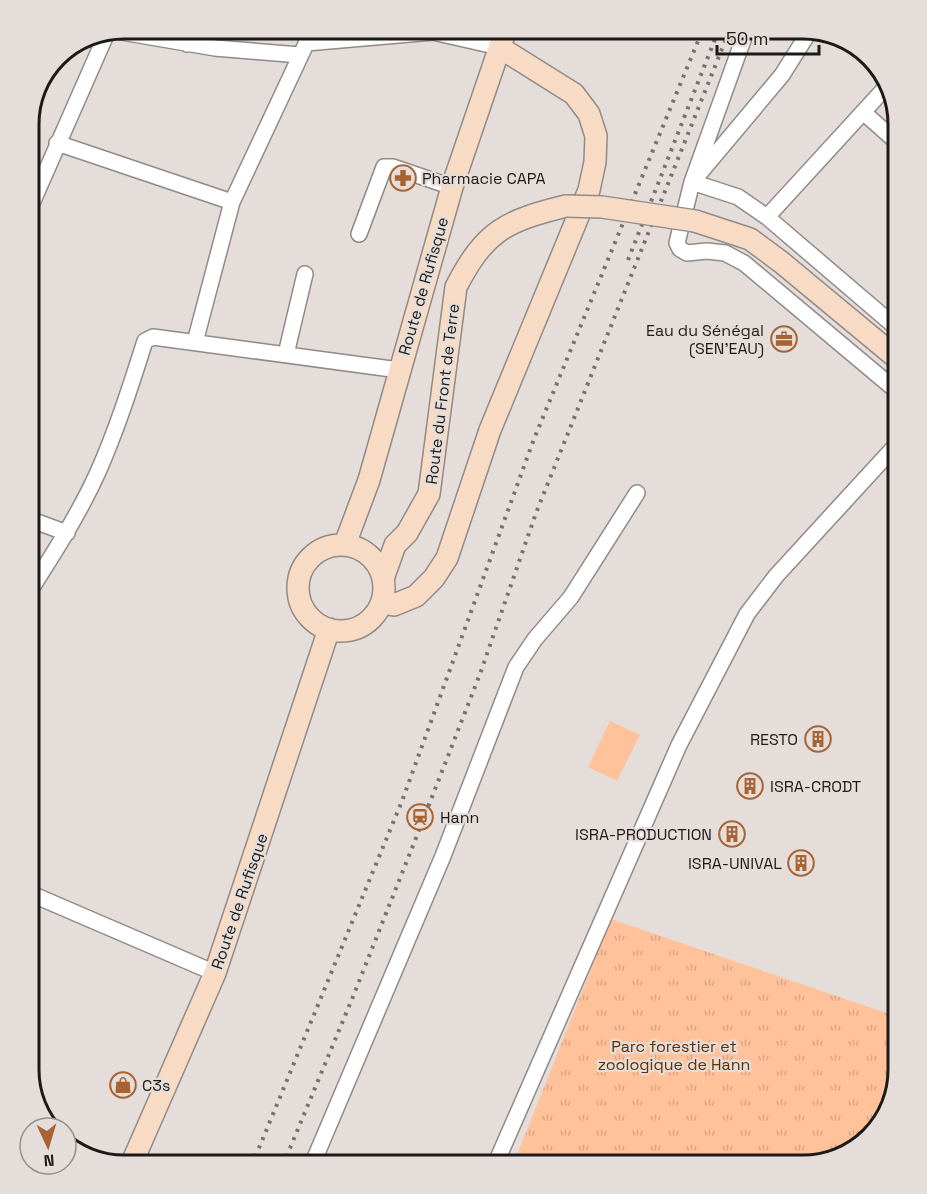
<svg xmlns="http://www.w3.org/2000/svg" width="927" height="1194" font-family="'Space Grotesk',sans-serif">
<style>
.grass{fill:url(#grass-tufts)}
.pitch{fill:#ffc29b}
.lines{fill:none;stroke-linecap:round;stroke-linejoin:round}
.minor-casing{stroke:#918a86;stroke-width:18}
.secondary-casing{stroke:#918a86;stroke-width:24}
.minor{stroke:#fff;stroke-width:15}
.secondary{stroke:#f8dbc5;stroke-width:21}
.rail{stroke:#76726f;stroke-width:4;stroke-dasharray:3 6;stroke-linecap:butt}
.secondary-bridge-casing{stroke:#918a86;stroke-width:24;stroke-linecap:butt}
.secondary-bridge{stroke:#f8dbc5;stroke-width:21}
.labels{text-anchor:middle;stroke-width:4.5;stroke-linejoin:round;paint-order:stroke}
.poi-label{font-size:16px;fill:#1c1a18;stroke:#e4ddd9;text-anchor:start}
.street-label{font-size:16px;fill:#1c1a18;stroke:#e4ddd9}
.park-label{font-size:16px;fill:#632e00;stroke:#e4ddd9}
.rim{fill:none;stroke:#1c1a18;stroke-width:3}
</style>
<defs>
<pattern id="grass-tufts" width="24" height="20" patternUnits="userSpaceOnUse" patternTransform="scale(1.5)"><rect width="24" height="20" fill="#ffc29b"/><path d="M3 7l-1-3M5 7V3M7 7l1-3M15 17l-1-3M17 17v-4M19 17l1-3" fill="none" stroke="#daa685"/></pattern>
</defs>
<rect width="100%" height="100%" fill="#e4ddd9"/>
<path class="grass" d="M611,919L898,1017V1070L886,1117L856,1150L803,1165H513Z"/>
<path class="pitch" d="M610,721L640,735L617,781L588,767Z"/>
<g class="lines">
<g class="minor-casing">
<path id="minor" d="M747,29L692,182L677,243L680,249L687,253L707,251L725,253L744,263L898,392
M116,31L215,48L300,55
M306,43L433,32L499,47
M187,44L193,29
M863,112L898,143
M57,143L232,202
M699,174L782,75L811,29
M692,182L738,197L767,217L898,329
M29,210L106,35
M767,217L887,86
M359,234L384,167H393L452,187
M195,342L232,202L313,29
M286,354L305,274
M29,519L67,533
M29,592C54,553 79,514 98,472C117,429 131,385 145,341L153,337L399,370
M29,893L215,973
M312,1165L443,856L516,667L535,639L571,597L637,493
M495,1165L679,745L747,614L776,576L898,443"/>
</g>
<g class="secondary-casing">
<path id="secondary" d="M695,221L750,239L781,262L898,359
M345,544L369,480L452,187L506,29
M298 588a43 43 0 1 1 86 0a43 43 0 1 1-86 0Z
M384,576L395,545L407,533L429,494L456,287C485,231 505,221 566,206
M382,603L394,605L416,596L434,578L447,558L490,430L589,190L595,162L596,136L589,114L574,94L499,47
M131,1165L215,973L329,629"/>
</g>
<use href="#minor" class="minor"/>
<use href="#secondary" class="secondary"/>
<path class="rail" d="M628,260L719,29
M252,1165L402,801L534,439L703,29
M283,1165L352,999L416,838L480,674L536,513L730,29"/>
<g class="secondary-bridge-casing">
<path id="secondary-bridge" d="M566,206L602,207L695,221"/>
</g>
<use href="#secondary-bridge" class="secondary-bridge"/>
</g>
<defs>
<g id="pharmacy-ring" transform="scale(1.35)"><circle r="9.5" fill="#e4ddd9" stroke="#a76333" stroke-width="1.5"/><path d="M-2-6h4v4h4v4h-4v4h-4v-4h-4v-4h4Z" fill="#a76333"/></g>
<g id="office-ring" transform="scale(1.35)"><circle r="9.5" fill="#e4ddd9" stroke="#a76333" stroke-width="1.5"/><path d="M-6-3h4V-5.5h4V-3h4V5H-6ZM-1-4.5V-3h2v-1.5ZM-6 0V1H6V0Z" fill="#a76333"/></g>
<g id="building-ring" transform="scale(1.35)"><circle r="9.5" fill="#e4ddd9" stroke="#a76333" stroke-width="1.5"/><path d="M-4-6H4V6H1V3H-1V6H-4ZM-2.5-4.3h1.7v1.8h-1.7ZM.8-4.3h1.7v1.8H.8ZM-2.5-1h1.7V.8h-1.7ZM.8-1h1.7V.8H.8Z" fill="#a76333"/></g>
<g id="station-ring" transform="scale(1.35)"><circle r="9.5" fill="#e4ddd9" stroke="#a76333" stroke-width="1.5"/><path d="M-3-6H3Q5-6 5-4V2Q5 4 3 4L4.5 6H3L1.5 4h-3L-3 6H-4.5L-3 4Q-5 4-5 2V-4Q-5-6-3-6ZM-3.5-4v3h7v-3ZM-3.5 1v1.5H-2V1ZM2 1v1.5H3.5V1Z" fill="#a76333"/></g>
<g id="shop-ring" transform="scale(1.35)"><circle r="9.5" fill="#e4ddd9" stroke="#a76333" stroke-width="1.5"/><path d="M-5-2.5h2.3a2.7 3.5 0 0 1 5.4 0H5L5.5 6h-11ZM-1.5-2.5h3a1.5 2.3 0 0 0-3 0Z" fill="#a76333"/></g>
</defs>
<g fill-rule="evenodd">
<use href="#pharmacy-ring" x="403" y="178"/>
<use href="#office-ring" x="784" y="339"/>
<use href="#building-ring" x="818" y="739"/>
<use href="#building-ring" x="750" y="786"/>
<use href="#station-ring" x="420" y="817"/>
<use href="#building-ring" x="732" y="834"/>
<use href="#building-ring" x="801" y="863"/>
<use href="#shop-ring" x="123" y="1085"/>
</g>
<g class="labels">
<g class="poi-label">
<text x="422" y="184">Pharmacie CAPA</text>
<text x="764" y="336" text-anchor="end">Eau du Sénégal<tspan x="764" dy="18">(SEN'EAU)</tspan></text>
<text x="798" y="745" text-anchor="end">RESTO</text>
<text x="770" y="792">ISRA-CRODT</text>
<text x="440" y="823">Hann</text>
<text x="712" y="840" text-anchor="end">ISRA-PRODUCTION</text>
<text x="782" y="869" text-anchor="end">ISRA-UNIVAL</text>
<text x="142" y="1091">C3s</text>
</g>
<g class="street-label">
<text transform="translate(423 286) rotate(-74)" y="6">Route de Rufisque</text>
<text transform="translate(442 394) rotate(-83)" y="6">Route du Front de Terre</text>
<text transform="translate(239 901) rotate(-71)" y="6">Route de Rufisque</text>
</g>
<g class="park-label">
<text x="674" y="1052">Parc forestier et<tspan x="674" dy="18">zoologique de Hann</tspan></text>
</g>
</g>
<path d="M0 0H927V1194H0ZM124 39H803A85 85 0 0 1 888 124V1070A85 85 0 0 1 803 1155H124A85 85 0 0 1 39 1070V124A85 85 0 0 1 124 39Z" fill="#e4ddd9" fill-rule="evenodd"/>
<path class="rim" d="M124 39H803A85 85 0 0 1 888 124V1070A85 85 0 0 1 803 1155H124A85 85 0 0 1 39 1070V124A85 85 0 0 1 124 39Z"/>
<g transform="translate(48 1146) rotate(176)"><circle r="28" fill="#e4ddd9" stroke="#948f8c" stroke-width="1.5"/>
<path d="M0-4.5L10 22L0 15L-10 22Z" fill="#a76333"/>
<text y="-9" font-size="16" font-weight="bold" text-anchor="middle" fill="#1c1a18">N</text>
</g>
<path d="M717 45v9h102v-9" fill="none" stroke="#1c1a18" stroke-width="3"/>
<text x="726" y="45" font-size="18" fill="#1c1a18" stroke="#e4ddd9" stroke-width="4.5" paint-order="stroke">50 m</text>
</svg>
